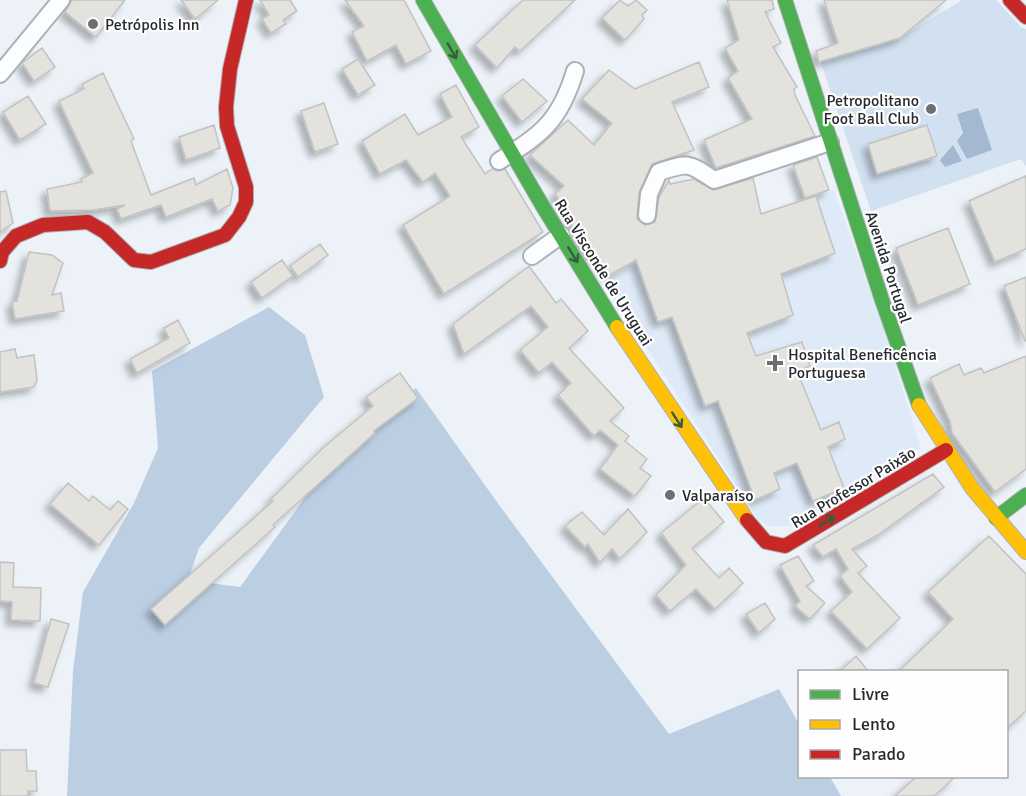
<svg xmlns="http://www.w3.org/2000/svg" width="1026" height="796" font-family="Signika,sans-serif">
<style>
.built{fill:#deeaf7}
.green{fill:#d2e1f1}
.forest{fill:#bccee2}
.water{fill:#a4b9d0}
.building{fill:#e3e2dd;stroke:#c1c2c3;stroke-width:1.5;filter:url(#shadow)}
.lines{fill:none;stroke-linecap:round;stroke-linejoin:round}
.street-casing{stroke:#acb1b5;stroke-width:20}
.fast-casing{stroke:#acb1b5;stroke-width:16}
.slow-casing{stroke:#acb1b5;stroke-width:16}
.jam-casing{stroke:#acb1b5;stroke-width:16}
.street{stroke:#fcfdfe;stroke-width:16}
.fast{stroke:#4caf50;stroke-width:14}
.slow{stroke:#ffc107;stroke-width:14}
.jam{stroke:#c62828;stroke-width:14}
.oneway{stroke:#355f3c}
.poi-dot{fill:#6b7075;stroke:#fefefe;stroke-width:2}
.labels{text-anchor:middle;stroke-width:4.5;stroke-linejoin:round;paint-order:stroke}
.poi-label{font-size:16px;fill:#262a2f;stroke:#fefefe;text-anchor:start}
.street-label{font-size:16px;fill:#262a2f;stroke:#fefefe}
</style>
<defs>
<filter id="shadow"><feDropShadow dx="-5.5" dy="5.5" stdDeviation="3" flood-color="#0004"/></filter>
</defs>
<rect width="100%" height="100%" fill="#ecf2f8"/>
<path class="built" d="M834,190L883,327L920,445L918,449L792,526H768L758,519L603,281L680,242Z"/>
<path class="green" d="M962,0H996L1021,27L1026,29V166L1021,159L871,211L820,60L908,33Z"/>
<path class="forest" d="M269,307L305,335L324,397L199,548L188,580L240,587L339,451L416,388L494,498L669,734L779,689L799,724L800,776L830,777L841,796H67L73,671L83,592L134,503L158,448L152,371Z"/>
<path class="water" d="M978,108L992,150L967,159L957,141L963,133L957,114Z
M953,145L962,161L945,167L940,160Z"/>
<path class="building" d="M72,0H125L96,37L65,12Z
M181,0H218L195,19Z
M260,0H290L297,11L283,20L286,24L271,33L262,19L269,15Z
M345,0H404L431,51L406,64L396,45L367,61L352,32L364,26Z
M523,0H575L520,51L515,47L497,68L475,45Z
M620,0L628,6L636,0L647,10L642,15L644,19L625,40L602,18Z
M727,0H772L774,9L765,12L781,43L773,47L797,87L794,89L795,95L815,136L716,168L704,140L752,119L728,78L738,71L725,48L739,40Z
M824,0H946L900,38L819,62L816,51L838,43Z
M42,48L55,67L34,81L22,63Z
M358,59L375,85L358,95L342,69Z
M699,62L709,87L672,102L694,150L652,164L639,193L637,219L645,225L655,222L659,197L669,180L670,184L694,179L713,190L753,178L761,214L816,196L835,253L781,274L793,315L747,333L756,356L802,342L810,366L797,371L821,430L839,422L845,439L828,447L844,488L813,501L797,463L774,473L780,489L755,500L718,401L705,406L672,317L658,322L636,260L608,276L597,256L592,258L573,228L569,213L555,194L564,186L530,155L568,120L594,145L612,123L582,99L609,70L635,89Z
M103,73L134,139L131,141L151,195L194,178L196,185L227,169L233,188L230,205L218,211L212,199L166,217L161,205L121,219L117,209L125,205L93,210L50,211L47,189L82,182L81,179L93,173L59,101L84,89L82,84Z
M523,79L547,101L522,122L502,96Z
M456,85L479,127L461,137L485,174L492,169L499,171L505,169L543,232L444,294L403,225L450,196L435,173L423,182L406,160L380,174L362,141L405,114L418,135L452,117L440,94Z
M28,96L46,124L20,140L3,112Z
M324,103L338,144L315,152L301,111Z
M214,125L220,148L186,160L179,137Z
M927,125L937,156L877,174L868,144Z
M817,157L829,190L805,198L793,165Z
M1026,176V249L995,262L969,201Z
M6,191L13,223L0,232V192Z
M948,228L970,284L918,305L896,248Z
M320,244L328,255L298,277L290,266Z
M29,252L52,255L63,263L52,295L61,293L64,311L15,319L12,302L17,301Z
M282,260L293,276L262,298L251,282Z
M529,266L556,303L561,299L588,331L569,348L624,408L610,421L629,436L625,441L647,459L640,468L651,476L635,496L600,469L618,445L600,430L594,436L558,395L571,383L552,362L539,373L520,350L548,327L531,306L464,354L453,324Z
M1026,277V341H1025L1004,286Z
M178,320L190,343L137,373L130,359L169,338L164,328Z
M15,349L17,358L34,355L37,380L34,387L0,392V352Z
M1026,356V469L995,492L952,433L950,421L930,378L959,364L964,375L981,368L984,373Z
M400,373L418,398L374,431L375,433L273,525L275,527L165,625L151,609L273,501L271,499L324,447L373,406L366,397Z
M933,474L944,487L878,535L852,549L867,566L858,573L900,618L867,649L831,611L852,592L840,576L848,569L836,549L823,557L813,545Z
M68,483L89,501L93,496L110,510L118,501L128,509L99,545L50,504Z
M704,498L724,522L692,548L719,578L729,568L743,583L715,609L696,589L670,611L656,595L686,565L661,533Z
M628,509L647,532L620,559L612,549L600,563L588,544L585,547L565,526L582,512L604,535Z
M989,536L1026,574V711L1006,729V672H898L953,619L928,592Z
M798,556L814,581L806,586L825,603L810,619L795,606L800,601L780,565Z
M0,562L14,563L13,587L41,588L40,621L11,620L12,602L0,601Z
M765,603L775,619L759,633L746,614Z
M51,619L69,624L48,687L34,683Z
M856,656L869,672H839Z
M0,750H26L27,771H36L37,791H28V796H0Z
M916,777H955L934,796H895Z"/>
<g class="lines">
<g class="street-casing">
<path id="street" d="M0,74L61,0
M499,161C542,134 560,121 575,71
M647,215L649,194L659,172C690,162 689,163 714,180L830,142
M532,256L561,235"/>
</g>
<g class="fast-casing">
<path id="fast" d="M423,0L542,205L617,327
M785,0L882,300L919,405
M996,518L1026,495"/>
</g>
<g class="slow-casing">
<path id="slow" d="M617,327L747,520
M919,405L972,488L1026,552"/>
</g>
<g class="jam-casing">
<path id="jam" d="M1010,0L1026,17
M0,261L2,252L16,236L43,225L88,222L105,232L134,260L151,262L225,235L239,217L246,202V187L227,126L226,107L230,69L246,0
M747,520L766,542L785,546L946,450"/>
</g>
<use href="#street" class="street"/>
<use href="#fast" class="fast"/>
<use href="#slow" class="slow"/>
<use href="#jam" class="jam"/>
</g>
<defs><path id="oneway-shaft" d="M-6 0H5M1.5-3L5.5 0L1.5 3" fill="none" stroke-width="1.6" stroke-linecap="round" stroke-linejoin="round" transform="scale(1.5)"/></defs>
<g class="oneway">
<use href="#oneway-shaft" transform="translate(452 51) rotate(60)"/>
<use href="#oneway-shaft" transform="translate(573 255) rotate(58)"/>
<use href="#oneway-shaft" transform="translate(677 420) rotate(57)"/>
<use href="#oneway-shaft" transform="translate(827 521) rotate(-31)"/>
</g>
<g class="poi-dot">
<circle cx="93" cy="24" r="6"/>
<circle cx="931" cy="109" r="6"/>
<path d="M772 354h6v6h6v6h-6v6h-6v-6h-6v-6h6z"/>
<circle cx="670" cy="495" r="6"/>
</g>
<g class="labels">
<g class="poi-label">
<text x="105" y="30">Petrópolis Inn</text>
<text x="919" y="106" text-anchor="end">Petropolitano<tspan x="919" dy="18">Foot Ball Club</tspan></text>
<text x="788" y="360">Hospital Beneficência<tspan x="788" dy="18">Portuguesa</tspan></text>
<text x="682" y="501">Valparaíso</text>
</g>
<g class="street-label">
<text transform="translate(889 267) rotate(72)" y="6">Avenida Portugal</text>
<text transform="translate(604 272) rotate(58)" y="6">Rua Visconde de Uruguai</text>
<text transform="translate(853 487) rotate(-31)" y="6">Rua Professor Paixão</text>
</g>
</g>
<rect x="798" y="670" width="210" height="108" fill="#fefefe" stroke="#a8a9ab" stroke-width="1.5"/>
<rect x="810" y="690" width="30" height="9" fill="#4caf50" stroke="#a8a9ab" stroke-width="1.5"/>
<text x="852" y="700" font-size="18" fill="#262a2f">Livre</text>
<rect x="810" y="720" width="30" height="9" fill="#ffc107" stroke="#a8a9ab" stroke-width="1.5"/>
<text x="852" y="730" font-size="18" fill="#262a2f">Lento</text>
<rect x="810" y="750" width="30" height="9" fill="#c62828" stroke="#a8a9ab" stroke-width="1.5"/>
<text x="852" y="760" font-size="18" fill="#262a2f">Parado</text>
</svg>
